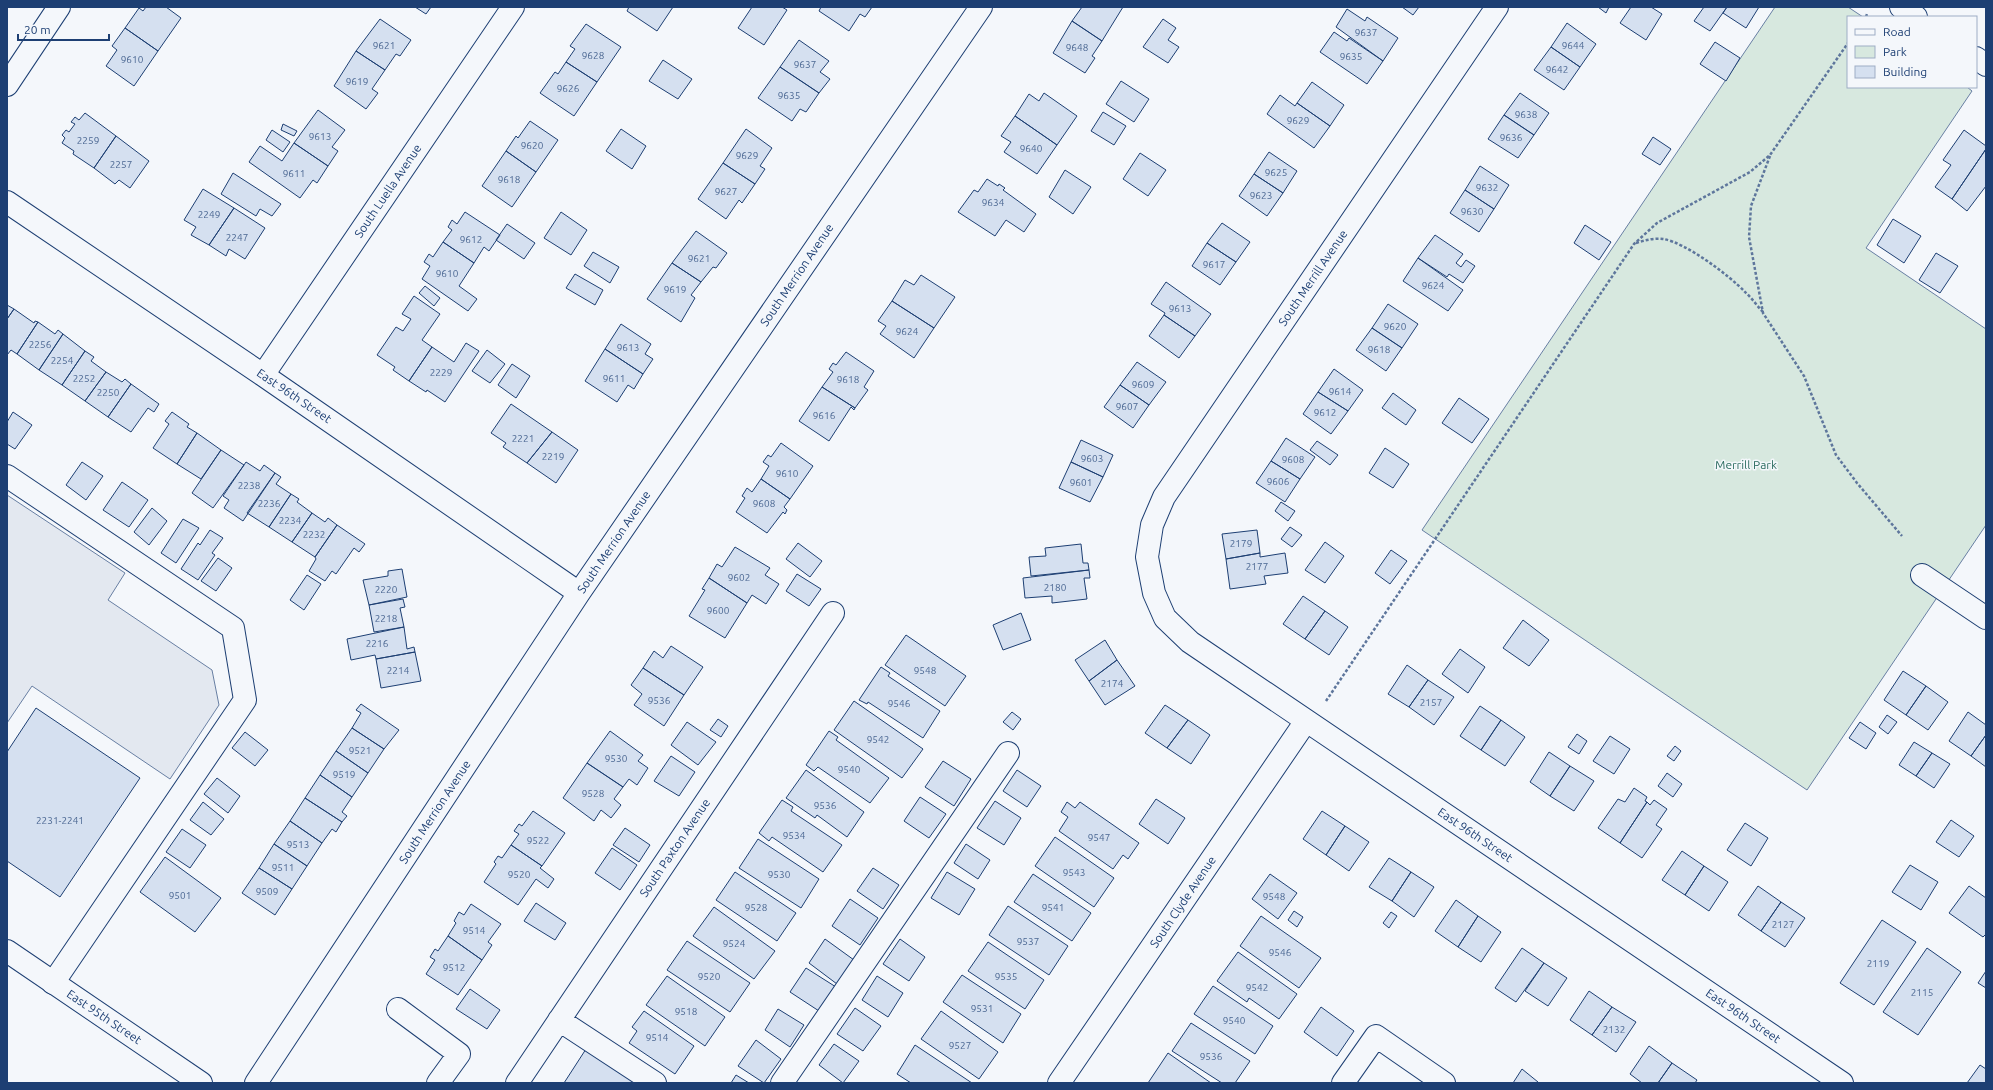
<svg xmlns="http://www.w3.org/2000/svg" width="1993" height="1090" font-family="Ubuntu,sans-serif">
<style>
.green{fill:#d7e8df;stroke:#687fa3}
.parking{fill:#e3e8f0;stroke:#687fa3}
.building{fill:#d5e0f0;stroke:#1d3f73}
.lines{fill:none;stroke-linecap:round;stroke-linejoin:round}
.minor-casing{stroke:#1d3f73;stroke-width:24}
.major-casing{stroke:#1d3f73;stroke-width:24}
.path{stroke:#5e769c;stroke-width:2.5;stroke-dasharray:3 2;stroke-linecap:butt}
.minor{stroke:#f4f7fb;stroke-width:22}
.major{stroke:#f4f7fb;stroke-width:22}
.labels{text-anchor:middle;stroke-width:3;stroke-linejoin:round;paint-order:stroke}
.number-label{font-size:10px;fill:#4b6792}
.street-label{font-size:12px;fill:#1d3f73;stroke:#f4f7fb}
.park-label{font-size:12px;fill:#2c6c60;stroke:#f4f7fb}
</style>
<rect width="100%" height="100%" fill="#f4f7fb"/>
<path class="green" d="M1775,7H1848L1863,17H1848V87H1967L1972,91L1866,248L1986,329V525L1807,790L1422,530Z"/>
<path class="parking" d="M7,495L125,573L108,600L212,670L219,705L170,779L32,686L7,723Z"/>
<path class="building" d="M146,7H166L181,18L158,51L125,28L139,8L143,11Z
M415,7H431L426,14Z
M629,7H673L657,31L627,11Z
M752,7H782L787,10L764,45L738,28Z
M821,7H872L865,17L860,14L849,31L819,11Z
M1082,7H1123L1102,41L1072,21Z
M1402,7H1419L1413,15Z
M1598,7H1609L1606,13Z
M1631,7H1651L1662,14L1646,40L1620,23Z
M1704,7H1727L1710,31L1694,21Z
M1727,7H1759L1746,28L1723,13Z
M1347,9L1365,21L1367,17L1398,38L1383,61L1336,27Z
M380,19L411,40L400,56L396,54L385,70L356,51Z
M1163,19L1176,28L1168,40L1179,47L1168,63L1143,47Z
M1072,21L1102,41L1092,56L1095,58L1085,73L1053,53Z
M1567,23L1596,44L1580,67L1551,47Z
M586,24L621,47L597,82L566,62L575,49L570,46Z
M125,28L158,51L134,86L106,66L117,50L112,46Z
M1334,32L1347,41L1349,38L1383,61L1367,84L1320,52Z
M799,40L829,61L820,72L830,79L819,93L780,67Z
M1715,42L1740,58L1726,81L1700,64Z
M1551,47L1580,67L1564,90L1534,70Z
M356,51L385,70L372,89L378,93L366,109L334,86Z
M663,60L692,79L678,99L649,81Z
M566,62L597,82L574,116L540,93L555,72L558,74Z
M780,67L819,93L806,112L800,109L792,121L758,98Z
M1121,81L1149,99L1134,122L1106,104Z
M1312,82L1344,105L1330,126L1297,103Z
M1044,93L1077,116L1057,145L1015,116L1029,94L1039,101Z
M1520,93L1549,113L1534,135L1504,115Z
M1280,95L1295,106L1297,103L1330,126L1314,148L1267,114Z
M318,110L345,130L332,147L338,151L328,166L294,143Z
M1103,112L1126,126L1114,145L1091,131Z
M85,113L116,136L94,168L73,154L74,151L62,143L65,138L62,135L66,130L69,132L75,124L71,122L75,117L79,120Z
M1504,115L1534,135L1518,158L1488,139Z
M1015,116L1057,145L1037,174L1004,152L1011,142L1001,136Z
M530,121L558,140L536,172L506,151L516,136L518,138Z
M283,124L297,131L294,136L281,130Z
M621,129L646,146L632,169L606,151Z
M746,129L772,148L760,166L765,169L755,184L723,163Z
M272,130L290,142L283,152L266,140Z
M1964,130L1986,146V149L1952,199L1935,187L1951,165L1943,160Z
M116,136L149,161L130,188L119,180L115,184L94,168Z
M1653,137L1671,149L1660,165L1642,154Z
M294,143L328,166L317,183L313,180L300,198L249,162L260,146L282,161Z
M1986,149V186L1967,211L1952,199Z
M506,151L536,172L512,207L482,186Z
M1269,152L1297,171L1283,193L1254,174Z
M1140,153L1166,170L1148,196L1123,179Z
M723,163L755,184L742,203L739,200L726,219L698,199Z
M1480,166L1509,185L1494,209L1465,190Z
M1065,170L1091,187L1073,214L1049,197Z
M233,173L281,204L272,216L260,209L256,216L221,194Z
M1254,174L1283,193L1267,216L1239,196Z
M987,179L998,186L999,184L1005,188L1003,190L1036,214L1024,232L1006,220L995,236L958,212L974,190L978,192Z
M203,189L234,208L209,245L191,235L196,227L184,220Z
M1465,190L1494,209L1479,232L1450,213Z
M234,208L265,228L245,259L229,249L226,256L209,245Z
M465,212L500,235L489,251L484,247L474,263L443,242L452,230L448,227L452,220L457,224Z
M561,212L587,230L571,255L544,238Z
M1893,219L1921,236L1904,263L1877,245Z
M1222,223L1250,242L1236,262L1207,243Z
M507,224L535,243L524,259L496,240Z
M1585,225L1611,242L1599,260L1574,243Z
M696,231L727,253L716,268L713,267L701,282L672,263Z
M1435,235L1463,254L1456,263L1461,267L1466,260L1475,266L1463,283L1449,274L1447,277L1418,258Z
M443,242L474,263L459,286L477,299L468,311L422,279L430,266L424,262L429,254L433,257Z
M1207,243L1236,262L1220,285L1192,266Z
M593,252L619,267L610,283L584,266Z
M1936,253L1958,266L1940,293L1919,280Z
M1418,258L1463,290L1448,311L1403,281Z
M672,263L701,282L691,295L695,298L681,322L647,299Z
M575,274L603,290L595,305L566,288Z
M921,275L955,297L934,328L892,301L905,280L914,285Z
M1166,282L1211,314L1195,336L1164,315L1165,313L1151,304Z
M425,286L440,298L434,306L419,293Z
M414,296L440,314L422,340L432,347L409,381L393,370L395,367L377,355L396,327L403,331L411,319L402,314Z
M892,301L934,328L914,358L880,334L886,326L878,321Z
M1388,304L1418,324L1402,348L1372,328Z
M7,305L14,309L7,319Z
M14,309L34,323L35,321L38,322L17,354L11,350L7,355V319Z
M1164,315L1195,336L1179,358L1149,336Z
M38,322L55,334L58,330L63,334L39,370L17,354Z
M621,324L651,344L645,354L653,359L643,374L605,349Z
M1372,328L1402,348L1386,371L1356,350Z
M63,334L85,351L62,385L39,370Z
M466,343L479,351L445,402L427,390L426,392L409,381L432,347L454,362Z
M605,349L643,374L634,389L628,385L617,402L585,381Z
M487,350L505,364L490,383L472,371Z
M85,351L94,357L91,361L106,372L85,401L62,385Z
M846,352L874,371L864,387L868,390L855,408L822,387L833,372L829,369L833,363L836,365Z
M1137,362L1166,382L1149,405L1120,385Z
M512,364L530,376L516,398L498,385Z
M1334,369L1363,390L1348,411L1318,392Z
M106,372L122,382L125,379L131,384L108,417L85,401Z
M131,384L159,404L154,412L148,408L131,432L108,417Z
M1120,385L1149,405L1133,428L1104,407Z
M822,387L855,408L854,410L851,407L829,441L799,421Z
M1318,392L1348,411L1331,434L1303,414Z
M1393,393L1416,410L1406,425L1382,408Z
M1459,398L1489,419L1472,443L1442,423Z
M511,404L552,432L527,463L503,447L506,443L491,433Z
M13,412L32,425L15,449L7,444V422Z
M172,412L189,424L187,427L197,433L177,464L153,448L169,424L165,421Z
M552,432L578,450L556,483L527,463Z
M197,433L221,450L201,479L177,464Z
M1286,438L1315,457L1300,479L1271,461Z
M1081,440L1113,455L1103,477L1071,462Z
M1317,441L1338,455L1330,465L1310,450Z
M781,443L813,466L790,499L761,479L769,466L763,462L768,455L771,457Z
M1385,448L1409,464L1393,488L1369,473Z
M221,450L244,465L213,508L192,493Z
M1271,461L1300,479L1285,502L1256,483Z
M82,462L103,476L86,500L66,485Z
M246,462L260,471L264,465L275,473L243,521L224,508L229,500L223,496Z
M1071,462L1103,477L1090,502L1059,488Z
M275,473L281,477L276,484L291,494L269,527L247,513Z
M761,479L790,499L784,507L787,510L785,514L783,512L767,533L736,512L745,498L742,496L747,488L752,492Z
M122,482L148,500L129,527L103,510Z
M291,494L299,499L297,502L312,513L292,542L269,527Z
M1281,502L1295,511L1288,521L1275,511Z
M152,508L167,521L149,545L134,532Z
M312,513L325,522L328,518L337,525L315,557L292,542Z
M183,519L199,528L176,563L161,553Z
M337,525L365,544L359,552L354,548L336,574L332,571L325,581L309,571L316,559L315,557Z
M1290,527L1302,535L1292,547L1281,539Z
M210,530L223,538L212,553L215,555L198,580L181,569L198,543L200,545Z
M1257,530L1260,553L1226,559L1222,534Z
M1325,542L1344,556L1325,583L1305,570Z
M798,543L822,561L810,577L786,559Z
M1081,544L1083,563H1088L1089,570L1031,576L1029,557L1046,556L1045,548Z
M735,547L770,568L765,575L779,584L766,604L752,595L747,603L709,578L717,564L722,567Z
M1391,550L1407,561L1390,584L1375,573Z
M1260,553V557L1285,553L1288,573L1264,576L1266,584L1230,589L1226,559Z
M218,558L232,568L216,591L201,581Z
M402,569L407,597L369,605L363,580L388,576V571Z
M1089,570L1090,578H1084L1087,599L1052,603V596L1025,598L1023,578Z
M797,574L821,589L809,606L786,591Z
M307,575L321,584L304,610L290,600Z
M709,578L747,603L725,638L689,616L705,590L702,589Z
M1303,596L1325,611L1305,639L1283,624Z
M403,599L405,607L400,608L404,627L374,632L369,605Z
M1325,611L1348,627L1329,655L1305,639Z
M1021,613L1031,640L1003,650L993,625Z
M1523,620L1549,640L1529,666L1503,648Z
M404,627L407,649L414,647L415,652L376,659L375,655L351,660L347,639Z
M906,635L966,676L945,706L885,665Z
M1105,640L1117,660L1089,681L1075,660Z
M671,646L703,667L684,695L643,668L654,651L663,658Z
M1460,649L1485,667L1468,693L1442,674Z
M415,652L421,681L381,688L376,659Z
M1117,660L1135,686L1105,705L1089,681Z
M1407,665L1428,680L1409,707L1388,694Z
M881,667L890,673L888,676L940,711L923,738L868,702L867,704L859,700Z
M643,668L684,695L664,726L634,705L642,694L631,685Z
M1903,671L1926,686L1906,715L1884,700Z
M1428,680L1454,697L1434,725L1409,707Z
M1926,686L1948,702L1928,730L1906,715Z
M854,701L923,749L902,778L834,730Z
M361,704L399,730L384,749L352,728L361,713L356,710Z
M1165,705L1188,720L1167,748L1145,733Z
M1480,706L1501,720L1481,750L1460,736Z
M36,708L140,778L60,897L7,861V752Z
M1012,712L1021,719L1013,730L1003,722Z
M1968,712L1986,725V735L1971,756L1949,741Z
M1887,715L1897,722L1888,734L1879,727Z
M718,719L728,726L721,737L710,730Z
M1188,720L1210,735L1191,764L1167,748Z
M1501,720L1525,737L1505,766L1481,750Z
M687,722L716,742L698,765L671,745Z
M1860,722L1876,733L1866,749L1849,738Z
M352,728L384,749L368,773L336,751Z
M610,731L643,755L638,761L648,768L637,785L629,779L623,787L587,763Z
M829,731L838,737L836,740L889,778L870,803L818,767L814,771L806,765Z
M245,732L268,750L255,766L232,748Z
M1577,734L1587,741L1579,754L1568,747Z
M1986,735V767L1971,756Z
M1610,736L1630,749L1614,774L1593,761Z
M1914,742L1932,753L1916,776L1899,765Z
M1675,746L1681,751L1674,761L1667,756Z
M336,751L368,773L352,797L320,775Z
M1549,752L1570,766L1550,796L1530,782Z
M1932,753L1950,764L1934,788L1916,776Z
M671,756L695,772L679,796L654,781Z
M943,761L971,779L954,806L925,787Z
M587,763L623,787L614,799L621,805L611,818L601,810L594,821L563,798Z
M1570,766L1594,781L1574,811L1550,796Z
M806,770L864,812L847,837L817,815L815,818L786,798Z
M1017,770L1041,786L1027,807L1003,791Z
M1667,773L1682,784L1673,797L1658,786Z
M320,775L352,797L342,812L347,816L342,822L305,798Z
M217,778L240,796L228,813L204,794Z
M1634,788L1647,797L1645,801L1647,802L1620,843L1598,828L1618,799L1625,802Z
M920,797L946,814L929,838L904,821Z
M305,798L342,822L336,832L332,829L322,843L290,821Z
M1156,799L1185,818L1168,844L1139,824Z
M782,800L793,807L791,811L842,845L823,872L772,837L769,841L759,833Z
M1654,800L1667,809L1656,825L1662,829L1642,858L1620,843L1647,802L1650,805Z
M995,801L1021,818L1004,845L977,828Z
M203,802L224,819L211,835L190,820Z
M1067,802L1075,808L1080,802L1139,843L1128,859L1123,855L1113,869L1059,831L1068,817L1061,812Z
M533,811L565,833L542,866L511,845L519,834L514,831L519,824L522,826Z
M1322,811L1345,826L1326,855L1303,839Z
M1951,820L1974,836L1959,857L1936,842Z
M290,821L322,843L307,866L274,844Z
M1745,823L1768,838L1751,866L1727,850Z
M1345,826L1369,842L1349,871L1326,855Z
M625,828L650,845L639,862L613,845Z
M182,829L206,845L190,868L166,852Z
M1055,837L1114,878L1094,907L1035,866Z
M758,839L819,879L801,908L739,868Z
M274,844L307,866L292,889L259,868Z
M966,844L990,860L978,879L954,863Z
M511,845L542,866L540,868L554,879L548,888L536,879L518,905L484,882L496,864L494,862L498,856L502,858Z
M612,848L637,865L620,890L595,873Z
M1682,851L1704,866L1685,895L1662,880Z
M165,857L221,898L195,932L140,892Z
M1389,858L1411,872L1392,901L1369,887Z
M1910,865L1938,882L1921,910L1892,892Z
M1704,866L1728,882L1709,911L1685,895Z
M259,868L292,889L275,915L242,893Z
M873,868L899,885L883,909L857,891Z
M735,872L796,913L777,941L716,900Z
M947,872L975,889L959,915L931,898Z
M1411,872L1434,887L1414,917L1392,901Z
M1033,874L1091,913L1072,941L1014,902Z
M1270,874L1297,893L1278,919L1252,899Z
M1758,886L1781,902L1761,931L1738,915Z
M1969,886L1986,898V934L1983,937L1949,913Z
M850,899L878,918L860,945L832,926Z
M1456,900L1478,916L1458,947L1435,931Z
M1781,902L1805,918L1785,947L1761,931Z
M536,903L566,923L555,940L524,921Z
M471,904L501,924L488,942L492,945L482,960L448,936L456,923L454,921L459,912L464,915Z
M1008,906L1068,946L1049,975L989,935Z
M714,907L775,951L754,979L693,936Z
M1294,911L1303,917L1297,927L1288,920Z
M1391,912L1397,916L1389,928L1383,923Z
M1261,916L1321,958L1299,988L1240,946Z
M1478,916L1501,932L1481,962L1458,947Z
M1882,920L1916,942L1874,1005L1840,983Z
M448,936L482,960L458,995L426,974L435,960L430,957L435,949L438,951Z
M825,939L854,960L837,984L809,963Z
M900,939L925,957L909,981L883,964Z
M687,941L750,983L730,1012L667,970Z
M988,942L1044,980L1025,1009L968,971Z
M1522,948L1544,963L1516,1002L1495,988Z
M1927,948L1961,972L1918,1035L1883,1012Z
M1238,952L1297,994L1279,1019L1249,998L1247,1002L1217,981Z
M1544,963L1567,978L1548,1006L1525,991Z
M806,968L836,987L819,1011L790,992Z
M1986,971V988L1978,983Z
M962,975L1021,1014L1003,1043L943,1002Z
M667,976L725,1017L705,1046L646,1005Z
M877,976L903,993L888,1017L862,1000Z
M1213,986L1273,1026L1255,1054L1194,1014Z
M470,989L500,1010L487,1029L456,1009Z
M1589,991L1612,1007L1592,1035L1570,1020Z
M1321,1007L1354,1031L1337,1056L1304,1032Z
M1612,1007L1636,1022L1616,1052L1592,1035Z
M855,1008L881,1026L863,1051L837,1034Z
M778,1009L804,1025L790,1047L765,1030Z
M644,1011L694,1046L675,1074L629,1043L637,1031L632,1027Z
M941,1011L998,1052L979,1079L921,1039Z
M1191,1023L1250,1061L1235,1083H1222L1172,1051Z
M756,1040L781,1059L764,1083L738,1066Z
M834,1044L859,1061L843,1083L819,1065Z
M915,1045L972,1083H911L897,1074Z
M1649,1046L1672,1063L1658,1083H1642L1630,1074Z
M586,1049L638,1083H564Z
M1168,1053L1211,1083H1148Z
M1672,1063L1697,1080L1695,1083H1658Z
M1980,1065L1986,1069V1083H1967Z
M1522,1069L1538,1082L1537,1083H1513Z
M736,1075L749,1083H731Z"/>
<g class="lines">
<g class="minor-casing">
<path id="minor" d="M1497,7L1164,497L1152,525L1147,557L1154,593L1165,618L1190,642L1842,1083
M1901,7L1916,17
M1976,58L1986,65
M7,85L59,7
M7,202L263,375L579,593
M263,375L513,7
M7,476L233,628L245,700L53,983
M1922,575L1986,618
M398,1009L459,1054L438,1083
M559,1020L655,1083
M256,1083L579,593L981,7
M517,1083L833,613
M782,1083L1008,753
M1059,1083L1306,721
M1343,1083L1376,1036L1444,1083"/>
</g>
<g class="major-casing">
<path id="major" d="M7,951L201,1083"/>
</g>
<path class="path" d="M1866,17L1867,14
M1770,156L1751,206L1749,237L1763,313L1804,376L1836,455L1857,483L1902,536
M1636,243C1645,240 1654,238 1663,239C1685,242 1730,276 1745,292C1752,298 1757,306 1763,312
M1326,701L1634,244L1657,223L1750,172L1770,155L1848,43"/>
<use href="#minor" class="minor"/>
<use href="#major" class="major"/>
</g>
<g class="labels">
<g class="number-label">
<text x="1366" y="36">9637</text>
<text x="384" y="49">9621</text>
<text x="1573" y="49">9644</text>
<text x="1077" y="51">9648</text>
<text x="593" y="59">9628</text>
<text x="1351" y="60">9635</text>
<text x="132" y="63">9610</text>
<text x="805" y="68">9637</text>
<text x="1557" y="73">9642</text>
<text x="357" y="85">9619</text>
<text x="568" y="92">9626</text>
<text x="789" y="99">9635</text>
<text x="1526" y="118">9638</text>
<text x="1298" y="124">9629</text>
<text x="320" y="140">9613</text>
<text x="1511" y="141">9636</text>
<text x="88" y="144">2259</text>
<text x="532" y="149">9620</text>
<text x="1031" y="152">9640</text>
<text x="747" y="159">9629</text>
<text x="121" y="168">2257</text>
<text x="1276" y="176">9625</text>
<text x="294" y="177">9611</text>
<text x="509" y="183">9618</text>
<text x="1487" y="191">9632</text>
<text x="726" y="195">9627</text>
<text x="1261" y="199">9623</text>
<text x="993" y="206">9634</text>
<text x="1472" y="215">9630</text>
<text x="209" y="218">2249</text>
<text x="237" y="241">2247</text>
<text x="471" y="243">9612</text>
<text x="699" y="262">9621</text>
<text x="1214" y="268">9617</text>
<text x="447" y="277">9610</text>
<text x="1433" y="289">9624</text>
<text x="675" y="293">9619</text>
<text x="1180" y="312">9613</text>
<text x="1395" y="330">9620</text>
<text x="907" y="335">9624</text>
<text x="40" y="348">2256</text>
<text x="628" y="351">9613</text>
<text x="1379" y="353">9618</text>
<text x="62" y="364">2254</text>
<text x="441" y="376">2229</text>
<text x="84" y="382">2252</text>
<text x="614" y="382">9611</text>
<text x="848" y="383">9618</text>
<text x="1143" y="388">9609</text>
<text x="1340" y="395">9614</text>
<text x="108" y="396">2250</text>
<text x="1127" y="410">9607</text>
<text x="1325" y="416">9612</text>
<text x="824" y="419">9616</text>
<text x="523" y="442">2221</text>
<text x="553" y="460">2219</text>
<text x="1092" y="462">9603</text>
<text x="1293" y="463">9608</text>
<text x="787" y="477">9610</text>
<text x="1278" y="485">9606</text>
<text x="1081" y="486">9601</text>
<text x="249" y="489">2238</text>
<text x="269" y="507">2236</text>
<text x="764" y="507">9608</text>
<text x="290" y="524">2234</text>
<text x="314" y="538">2232</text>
<text x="1241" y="547">2179</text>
<text x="1257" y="570">2177</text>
<text x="739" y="581">9602</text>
<text x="1055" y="591">2180</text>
<text x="386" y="593">2220</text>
<text x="718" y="614">9600</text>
<text x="386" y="622">2218</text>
<text x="377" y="647">2216</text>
<text x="398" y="674">2214</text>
<text x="925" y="674">9548</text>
<text x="1112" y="687">2174</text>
<text x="659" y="704">9536</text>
<text x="1431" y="706">2157</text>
<text x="899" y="707">9546</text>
<text x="878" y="743">9542</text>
<text x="360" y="754">9521</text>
<text x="616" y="762">9530</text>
<text x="849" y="773">9540</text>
<text x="344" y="778">9519</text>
<text x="593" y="797">9528</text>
<text x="825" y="809">9536</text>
<text x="60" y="824">2231-2241</text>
<text x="794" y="839">9534</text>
<text x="1099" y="841">9547</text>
<text x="538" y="844">9522</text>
<text x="298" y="848">9513</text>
<text x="283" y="871">9511</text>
<text x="1074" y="876">9543</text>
<text x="519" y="878">9520</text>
<text x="779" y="878">9530</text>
<text x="267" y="895">9509</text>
<text x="180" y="899">9501</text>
<text x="1274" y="900">9548</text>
<text x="756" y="911">9528</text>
<text x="1053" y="911">9541</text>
<text x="1783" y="928">2127</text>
<text x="474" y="934">9514</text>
<text x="1028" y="945">9537</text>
<text x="734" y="947">9524</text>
<text x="1280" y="956">9546</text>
<text x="1878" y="967">2119</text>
<text x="454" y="971">9512</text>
<text x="709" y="980">9520</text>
<text x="1006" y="980">9535</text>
<text x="1257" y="991">9542</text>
<text x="1922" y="996">2115</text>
<text x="982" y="1012">9531</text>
<text x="686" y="1015">9518</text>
<text x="1234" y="1024">9540</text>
<text x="1614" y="1033">2132</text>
<text x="657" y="1041">9514</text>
<text x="960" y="1049">9527</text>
<text x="1211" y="1060">9536</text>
</g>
<g class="street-label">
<text transform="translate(388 191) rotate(-56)" y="4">South Luella Avenue</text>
<text transform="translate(797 275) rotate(-56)" y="4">South Merrion Avenue</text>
<text transform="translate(1313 278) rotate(-56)" y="4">South Merrill Avenue</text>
<text transform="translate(294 396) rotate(34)" y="4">East 96th Street</text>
<text transform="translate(614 542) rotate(-56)" y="4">South Merrion Avenue</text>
<text transform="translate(435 812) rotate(-57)" y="4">South Merrion Avenue</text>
<text transform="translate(1475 835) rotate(34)" y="4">East 96th Street</text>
<text transform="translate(675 848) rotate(-56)" y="4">South Paxton Avenue</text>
<text transform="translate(1183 902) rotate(-56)" y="4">South Clyde Avenue</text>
<text transform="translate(1743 1016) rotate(34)" y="4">East 96th Street</text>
<text transform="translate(104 1017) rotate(34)" y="4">East 95th Street</text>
</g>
<g class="park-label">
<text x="1746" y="469">Merrill Park</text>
</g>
</g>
<rect width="1993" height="1090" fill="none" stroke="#1d3f73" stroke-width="16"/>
<rect x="1847" y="16" width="130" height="72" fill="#f4f7fb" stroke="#9eadc5"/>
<rect x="1855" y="29" width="20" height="6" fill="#f4f7fb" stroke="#9eadc5"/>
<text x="1883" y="36" font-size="12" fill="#1d3f73">Road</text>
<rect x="1855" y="46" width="20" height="12" fill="#d7e8df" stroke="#9eadc5"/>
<text x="1883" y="56" font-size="12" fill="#1d3f73">Park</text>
<rect x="1855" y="66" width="20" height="12" fill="#d5e0f0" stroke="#9eadc5"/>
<text x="1883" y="76" font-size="12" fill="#1d3f73">Building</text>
<path d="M18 34v6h91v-6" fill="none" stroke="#1d3f73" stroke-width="2"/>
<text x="24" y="34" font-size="12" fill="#1d3f73" stroke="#f4f7fb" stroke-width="3" paint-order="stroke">20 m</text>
</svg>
